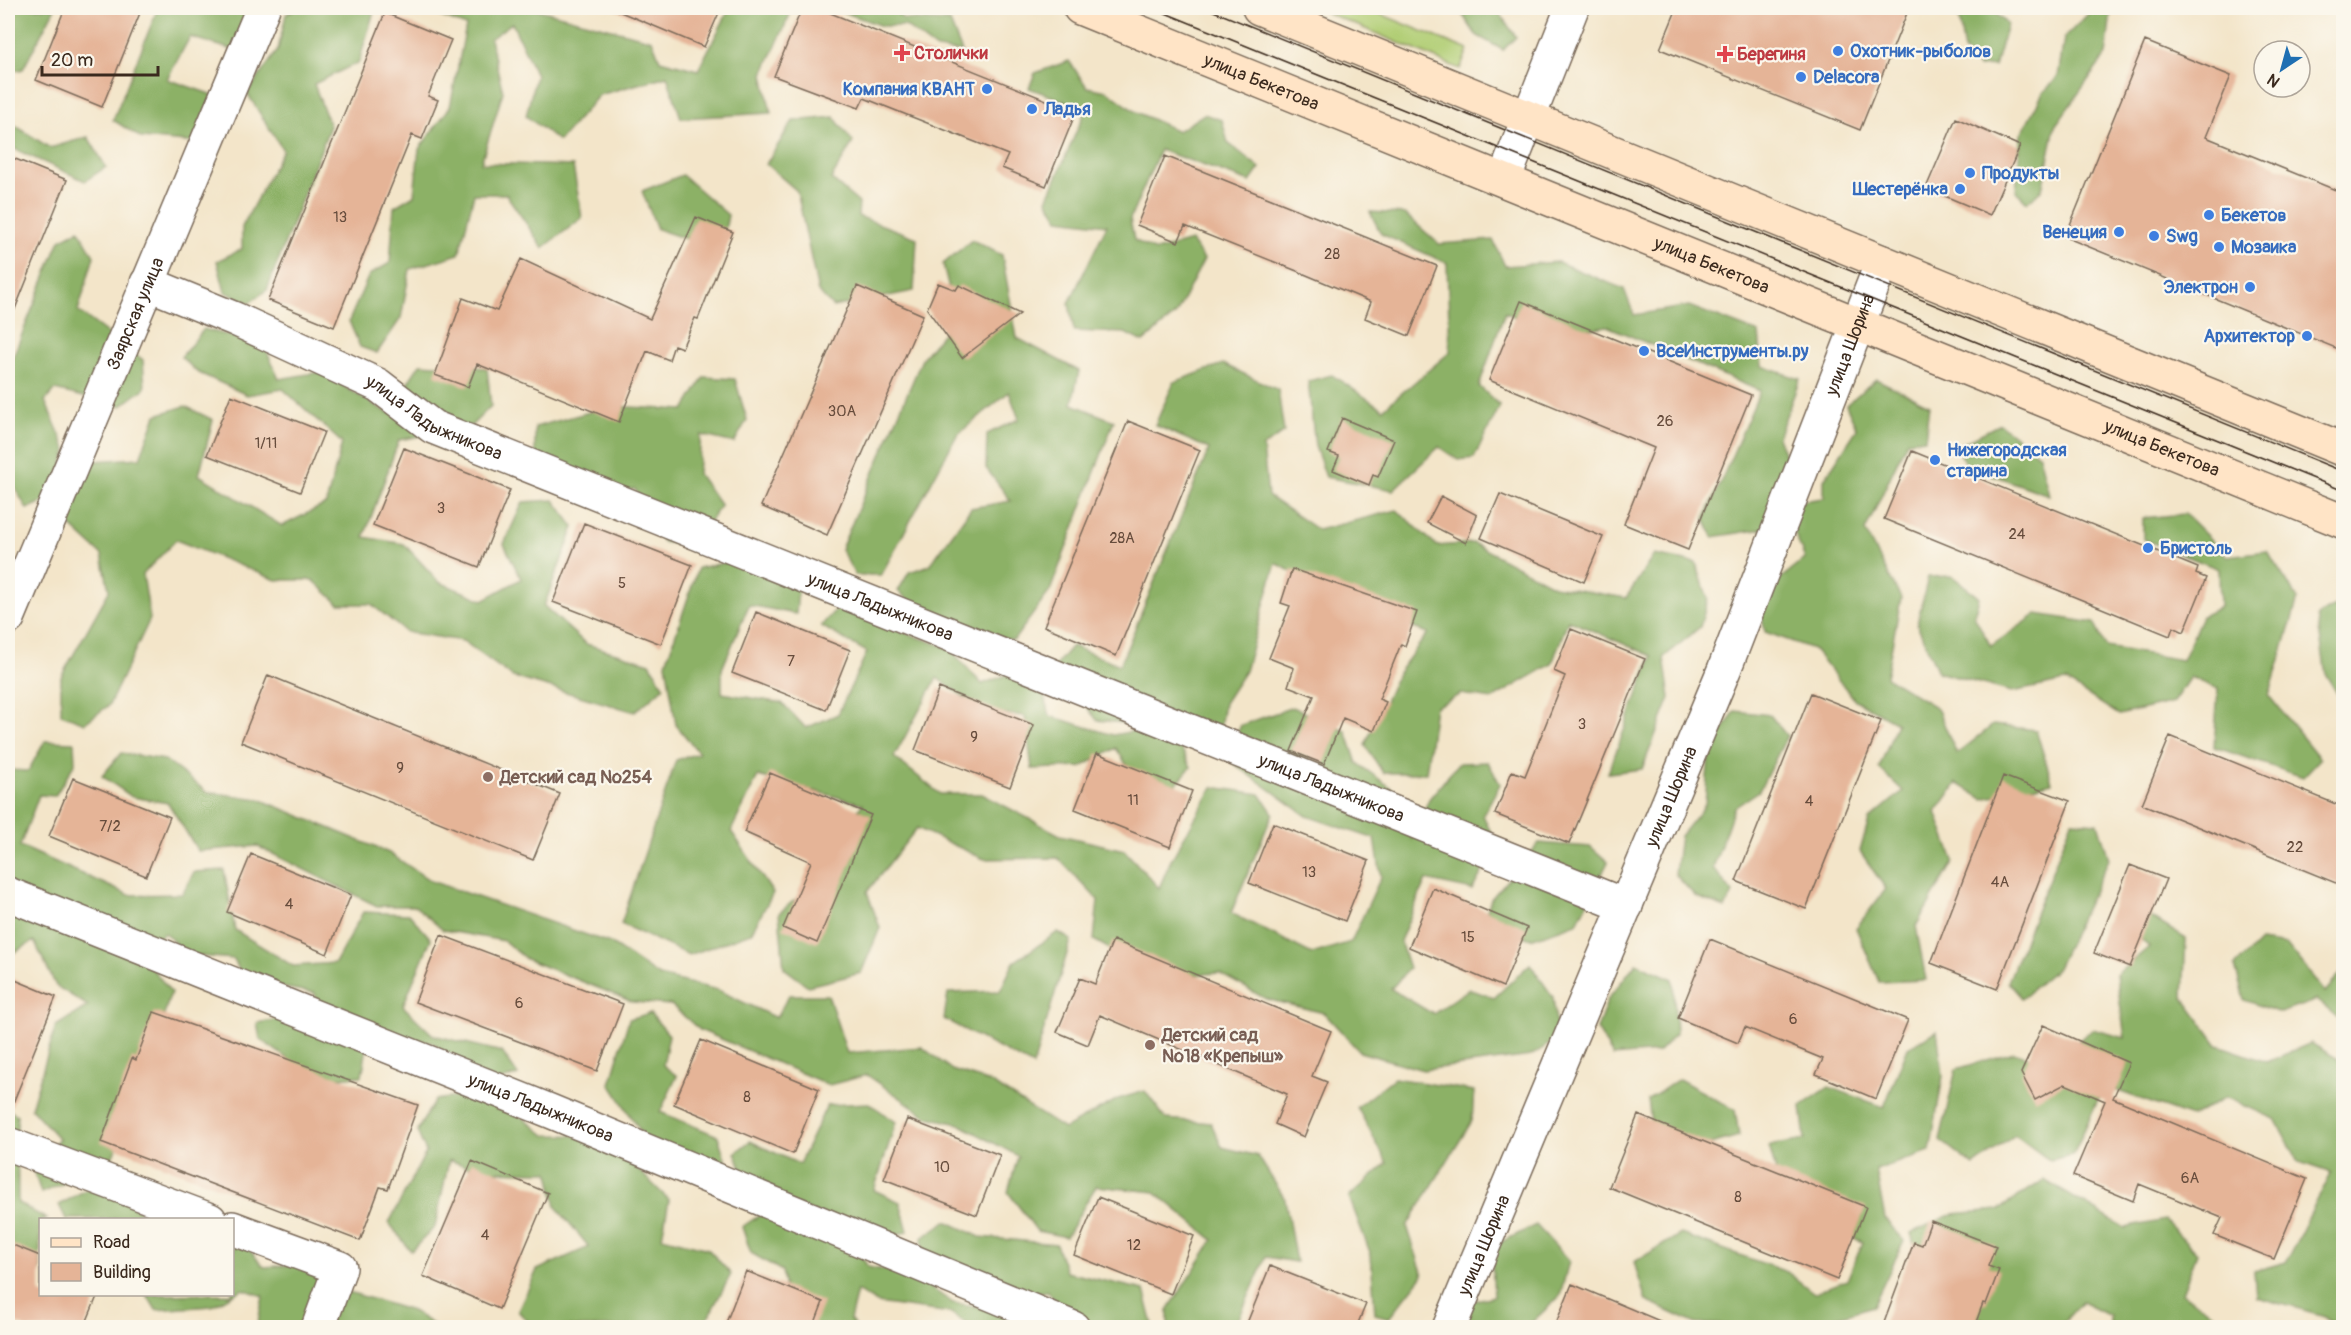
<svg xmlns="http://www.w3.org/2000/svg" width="2351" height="1335" font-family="Pangolin,sans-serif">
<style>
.green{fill:#b1ce74;stroke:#767c49;stroke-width:1.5}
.forest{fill:#8cb166;stroke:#646e42;stroke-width:1.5}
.building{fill:#e5b497}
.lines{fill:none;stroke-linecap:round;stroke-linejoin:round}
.minor-casing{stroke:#7b6b5a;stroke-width:36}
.secondary-casing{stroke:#7b6b5a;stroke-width:36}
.minor{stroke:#fff;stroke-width:33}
.secondary{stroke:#ffe4c6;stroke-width:33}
.tram{stroke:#3b2a1e;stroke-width:1.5}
.shop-dot{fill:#3f7fe0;stroke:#fbf7ec;stroke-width:2}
.health-dot{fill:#e0444e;stroke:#fbf7ec;stroke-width:2}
.education-dot{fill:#8d6e63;stroke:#fbf7ec;stroke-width:2}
.labels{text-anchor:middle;stroke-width:4.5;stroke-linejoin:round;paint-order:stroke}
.number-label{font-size:15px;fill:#664c3c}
.shop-label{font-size:18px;font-weight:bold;fill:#366cbe;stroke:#fbf7ec;text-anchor:start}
.health-label{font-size:18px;font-weight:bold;fill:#be3a42;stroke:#fbf7ec;text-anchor:start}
.street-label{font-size:18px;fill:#3b2a1e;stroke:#fbf7ec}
.education-label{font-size:18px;font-weight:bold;fill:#785e54;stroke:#fbf7ec;text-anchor:start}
</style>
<rect width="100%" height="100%" fill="#fbf7ec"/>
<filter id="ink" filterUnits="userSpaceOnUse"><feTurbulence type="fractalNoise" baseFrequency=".0167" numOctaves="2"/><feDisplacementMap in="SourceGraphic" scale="12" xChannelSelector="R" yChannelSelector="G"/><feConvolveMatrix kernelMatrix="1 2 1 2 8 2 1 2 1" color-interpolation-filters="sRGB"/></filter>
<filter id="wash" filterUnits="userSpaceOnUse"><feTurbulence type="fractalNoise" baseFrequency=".008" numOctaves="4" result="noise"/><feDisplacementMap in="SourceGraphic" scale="24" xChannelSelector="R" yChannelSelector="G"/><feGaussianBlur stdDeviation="1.35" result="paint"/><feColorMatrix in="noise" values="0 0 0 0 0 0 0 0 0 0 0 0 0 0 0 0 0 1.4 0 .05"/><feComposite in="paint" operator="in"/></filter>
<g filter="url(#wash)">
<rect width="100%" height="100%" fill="#f3e5c9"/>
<path class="green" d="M1316,8H1366L1468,50L1460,69Z"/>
<path class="forest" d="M8,8H55L23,69L8,72Z
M158,8H254L237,51L190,37L167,79L213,95L197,143L141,138L113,120Z
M296,8H375L359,62L314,84L330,126L267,290L249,303L225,292L217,261L242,249V227L283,150L247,93L278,50L286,14Z
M419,8H532L652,40L660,60L698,70L730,8H793L763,74L771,113L681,118L667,76L599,95L559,141L526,116L536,75L512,23L490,39L503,92L481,163L573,166L582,218L543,248L506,194H474L459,254L410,269L401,318L377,353L360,347L349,321L369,275L390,263L394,207L414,195L419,149L450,107L466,26Z
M832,8H892L903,19L950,22L962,52L936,49L905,26H882Z
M1458,8H1496L1516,37L1503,50L1476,35Z
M1948,8H1989L2007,24L1995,66L1978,67L1964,51L1959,20Z
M2094,8L2111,12L2106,55L2055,126L2042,190L2027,202L2016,191L2021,134L2043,93L2058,77L2064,38Z
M1069,61L1087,87L1107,91L1136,112L1178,131L1204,114L1222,120L1228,143L1260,168L1250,182L1160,150L1130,219L1134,240L1156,251L1191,241L1204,259L1176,314L1143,342L1125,333L1074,331L1069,303L1107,225L1059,219L1047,200L1086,109L1029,88L1035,73Z
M834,117L853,142L831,179L859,203L858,216L917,238L914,291L833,307L818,292L797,191L766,164L793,121Z
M8,121L50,148L88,137L106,167L85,181L8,146Z
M682,175L728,215L721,251L657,229L642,191Z
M1370,212L1405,214L1439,244L1493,240L1505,266L1558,262L1624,289L1634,315L1689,306L1759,333L1762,366L1800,379L1778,437L1791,471L1769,528L1713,537L1705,518L1760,391L1607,326L1553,335L1505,312L1479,386L1500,406L1474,458L1458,460L1439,447L1393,490L1326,477L1315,446L1308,381L1332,375L1383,409L1450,352L1447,263L1381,234Z
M79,230L94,256L78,311L143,360L145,388L121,406L55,390L45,401L67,451L50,499L27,509L8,475V369L60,240Z
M972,240L1002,255L1017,338L1079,371L1072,404L1114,421L1050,591L1014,640L950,635L898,591L909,572L930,565L971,508L1011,501L986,468L987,434L1019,419L1009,392L957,435L881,575H855L841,549L923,357L956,318L943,264Z
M204,329L264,345L279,379L320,372L388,413L420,364L487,368L491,406L470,427L399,440L364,537L404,544L439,582L483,600L521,579L504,544L523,502L554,500L574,527L544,606L586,644L650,663L664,687L635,712L513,677L463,641L406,632L371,604H339L313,580H276L176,540L143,574L150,619L109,705L85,723L61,714V677L109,591L102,555L62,518L79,462L140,458L156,415L185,406L213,420L199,475L282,526L326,504L342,443L283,389L247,395L197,372L181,357Z
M1223,364L1278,390L1284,432L1263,447L1268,496L1318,530L1397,510L1437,546L1473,543L1554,586L1626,598L1654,555L1696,563L1708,599L1700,627L1664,657L1670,698L1642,769L1608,773L1652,656L1568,620L1552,664L1492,699L1461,694L1435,707L1426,773H1383L1365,745L1398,673L1428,633L1363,611L1276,563L1245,671L1224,703L1219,734L1097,720L1055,666L1072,646L1120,665L1209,449L1155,425L1174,382Z
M704,377L735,379L747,420L734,443L701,435L698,474L721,506L691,546L663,542L635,489L579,496L535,459V427L611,406L684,410Z
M1876,379L1929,405L1925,439L1907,441L1865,531L1901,598L1886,677L1937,708L1957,754L1993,725L2036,730L2052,782L1983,799L1957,783L1936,812L1954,861L1916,926L1926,980L1879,982L1856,928L1886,889L1860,851L1869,820L1903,791L1879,768L1897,723L1855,700L1813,649L1765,632L1758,596L1805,559L1789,519L1794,502L1824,498V480L1857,429L1846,405Z
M2000,424L2039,455L2049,495L1966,466L1957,446Z
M2185,514L2227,556L2267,551L2298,599L2269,696L2320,759L2303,777L2214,747L2218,689L2190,677L2173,702L2119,715L2066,681L2012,692L1938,672L1917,624L1928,577L1952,576L1979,597L1974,616L1991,646L2037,614L2094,623L2106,647L2182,660L2202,616L2220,607L2219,569L2143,539V518Z
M755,557L798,590L796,614L749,605L722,669V693L782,703L806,728L838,714L867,652L821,626L836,609L949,648L982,684L1009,674L1041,683L1050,716L1113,735L1134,731L1174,735L1191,767L1171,790L1135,778L1116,748L1081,767L1032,769L1025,716L985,712L937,678L894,757L940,794H982L1060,835L1124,850L1159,888L1171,860L1213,787L1260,794L1273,813L1231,913L1312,954L1351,942L1381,877L1375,839L1307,816L1226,758L1241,725L1293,707L1346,731L1357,763L1394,790L1412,839L1429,799L1459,763L1488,762L1500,784L1483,815L1497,846L1472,890L1426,880L1400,941L1409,968L1391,989L1433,1014L1469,989L1494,998L1530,964L1553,997L1558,1038L1531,1056L1423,1070L1360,1052L1324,1013L1266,999L1219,973L1158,977L1094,940L1098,900L1058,858L984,859L917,828L867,892L880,928L861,973L808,986L784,968L779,913L829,871L825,847L863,804L758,776L731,831L773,893L751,933L689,955L621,924L676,760L699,753L676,725L666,663L698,568Z
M2341,603L2344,604L2343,703L2326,675L2317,616Z
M1735,711L1770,715L1787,736L1759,791L1734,808L1713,868L1733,893L1725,908L1695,896L1675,874L1680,836L1705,805L1709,752Z
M45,741L74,742L75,763L55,796L39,795L20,846L129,895L182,894L194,872L224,870L235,930L293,966L335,963L363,912L409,914L431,939L403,1006L433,1035L502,1052L518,1075L488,1084L433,1043L370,1030L362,1076L316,1079L260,1039L257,1023L318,1011L315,993L244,981L234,959L187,955L165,933L138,951L171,992L136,1108L109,1164L41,1193L32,1165L59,1139L31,1108L56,1026L88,1006L56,986L34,941L8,956V770L28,771Z
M121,753L165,760L207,792L259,799L389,853L431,881L610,943L659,976L718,990L776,1018L789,995H828L847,1053L922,1047L952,1070L990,1082L1064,1129L1118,1099L1145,1091L1166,1119L1211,1123L1222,1147L1258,1156L1285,1199L1296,1262L1266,1257L1236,1325L1238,1327H1168V1310L1213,1240L1155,1192L1096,1186L1066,1237L1037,1231L1008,1192L1018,1156L959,1124L928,1117L867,1075L829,1085L700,1030L671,1005L633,1002L526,959L504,941L443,930L415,906H377L257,846L198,851L168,803L132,797L102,776Z
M2072,821L2098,823L2109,859L2057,968L2022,998L2008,982Z
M1539,843L1591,847L1608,862L1577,923L1531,939L1483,922L1491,899Z
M2133,906L2186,939L2183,997L2218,1045L2267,1062L2311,1043L2343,1062V1327H2336L2325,1316L2256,1297L2254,1271L2286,1262L2331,1173L2299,1162L2275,1119L2225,1097L2191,1117L2104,1086L2073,1155L2049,1160L2015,1135L1974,1166L1940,1140L1956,1069L2014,1052L2051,1065L2092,1029L2125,1038L2116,975L2149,947L2126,926Z
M1058,932L1071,940L1033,1066L944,1019L948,993L1000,991L1014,962Z
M2260,941L2287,945L2325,992L2343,971V1021L2317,1000L2280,1013L2244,1000L2235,966Z
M1636,963L1673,979L1676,1034L1658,1052L1613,1056L1597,1029L1608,999Z
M650,1013L669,1035L663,1065L677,1076L660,1112L718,1136L726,1162L709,1170L650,1146L610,1084L629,1019Z
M1937,1031L1943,1076L1930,1151L1876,1170L1885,1219L1904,1241L1873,1306L1817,1323L1814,1327L1744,1328L1742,1325L1696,1324L1646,1301L1634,1262L1681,1234L1787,1272L1814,1293L1847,1280L1863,1242L1823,1225L1779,1182L1769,1146L1805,1140L1801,1106L1829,1087L1884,1107L1908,1047Z
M1394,1078L1474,1091L1472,1121L1407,1226L1423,1275L1389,1318L1375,1314L1371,1255L1349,1197L1387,1163L1357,1107Z
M1679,1079L1735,1110L1739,1136L1693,1149L1654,1145L1648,1100Z
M490,1092L545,1135L604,1136L669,1200L662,1237L708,1249L731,1274L703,1327H533L518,1311L537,1270L589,1247L556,1207L549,1172L480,1171L449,1160L435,1227L411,1251L389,1223L426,1152L417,1131L435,1100Z
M869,1103L896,1122L874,1190L900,1202L908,1231L881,1240L749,1186L735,1153L750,1141L799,1164L827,1105Z
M8,1110L17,1115L18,1203L47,1219L40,1220V1270H21L8,1255Z
M2044,1180L2125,1228L2165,1220L2197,1253L2182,1293L2233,1327H2110V1316L2082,1302L2059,1327H2001L1927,1296L1911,1233L1952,1214L1998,1210Z
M87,1189L130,1202L146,1219H66L59,1205Z
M773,1206L852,1241L868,1267L912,1275L953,1303L1024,1313L1049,1327H971L951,1313L877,1303L857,1291L850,1320L856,1327H799L789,1315L782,1271L751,1253L742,1227Z
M946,1221L980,1237L1056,1244L1066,1272L1144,1290L1153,1325L1103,1327L1065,1315L1048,1291L1014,1295L924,1259L922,1238Z
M1536,1225L1569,1261L1560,1296L1530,1324L1529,1327L1457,1328L1464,1303L1494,1296L1491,1247Z
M233,1241H242L264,1267L305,1264L342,1290L412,1311L437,1327H257L263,1296L243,1289L212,1306L156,1310L147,1295L232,1294Z"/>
<g id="blocks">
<path class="building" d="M65,8H142L102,107L36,80Z
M611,8H721L704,47Z
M802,8H818L1076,112L1046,186L1002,168L1008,155L864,98L859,108L774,76Z
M1677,8H1909L1860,130L1660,49Z
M385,13L451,40L428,96L438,100L422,139L412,135L334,327L268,300Z
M2145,41L2231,76L2206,137L2343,193V351L2065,237Z
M1956,118L2020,146L1990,215L1926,188Z
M8,156L67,180L9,324H8Z
M1165,156L1437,266L1409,336L1365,318L1371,302L1297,271L1185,226L1178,242L1137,225Z
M696,217L733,232L698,319L695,318L682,348L674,345L669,360L647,351L619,422L477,364L468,387L435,375L463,298L497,311L521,259L650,319Z
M938,283L956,290L959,285L1020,314L962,358L927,309Z
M857,286L923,315L827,535L761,506Z
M1521,301L1751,395L1688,550L1624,524L1654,448L1489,380Z
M231,395L324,432L300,492L207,455Z
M1342,418L1394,440L1378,477L1373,475L1369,485L1333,470L1339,456L1328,452Z
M1128,421L1200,450L1116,656L1044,626Z
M404,448L510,490L479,567L373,525Z
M1912,451L2198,568L2196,574L2206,578L2184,632L2173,627L2170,636L1884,519Z
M1500,494L1603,537L1584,582L1481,538Z
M1441,496L1477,515L1466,543L1427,523Z
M584,523L692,565L661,644L553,602Z
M1292,569L1417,612L1405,646L1401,644L1379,699L1386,702L1374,731L1343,718L1324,764L1291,751L1314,696L1288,686L1294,668L1269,658L1290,606L1281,603Z
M756,612L850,650L826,710L732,673Z
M1571,629L1645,659L1569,844L1495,814L1512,771L1525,776L1565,676L1554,671Z
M268,675L560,794L533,860L241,742Z
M939,688L1034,725L1010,787L915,750Z
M1811,693L1881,721L1806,909L1736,881Z
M2170,736L2343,807V886L2142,804Z
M1097,753L1192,791L1170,847L1075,809Z
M770,773L871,815L817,943L783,928L811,862L744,832Z
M2003,776L2070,801L1997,989L1931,963Z
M73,778L170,817L146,876L49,836Z
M1273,823L1369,861L1345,921L1249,883Z
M251,854L351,895L327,954L227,912Z
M2130,865L2166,879L2130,967L2094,953Z
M1433,888L1527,928L1503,987L1409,947Z
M441,935L623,1004L597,1071L415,1002Z
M1710,939L1908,1020L1876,1099L1816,1074L1823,1059L1745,1027L1738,1043L1678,1018Z
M1113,940L1331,1031L1312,1076L1327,1082L1304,1137L1275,1124L1287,1094L1100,1015L1088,1045L1057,1032L1080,978L1095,984Z
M8,977L56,997L9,1113L8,1112Z
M154,1012L418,1105L388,1189L380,1187L360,1241L101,1142L132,1058L136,1060Z
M2043,1025L2129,1063L2113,1098L2307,1179L2274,1259L2214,1235L2222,1218L2139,1184L2133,1201L2073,1176L2105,1101L2065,1084L2035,1100L2021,1073Z
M701,1040L819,1089L793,1154L674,1104Z
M1638,1115L1866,1207L1837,1280L1609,1187Z
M907,1119L1000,1155L977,1215L884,1179Z
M472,1161L548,1193L499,1309L423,1276Z
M1098,1197L1194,1236L1171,1294L1074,1255Z
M1931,1221L1996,1246L1988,1266L1999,1270L1986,1304L1983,1303L1974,1328H1882L1914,1242L1922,1245Z
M8,1243L40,1256V1294H98L84,1328H27L8,1320Z
M1270,1266L1366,1304L1356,1328H1245Z
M746,1271L823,1302L813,1328H724Z
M1572,1284L1674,1327V1328H1554Z"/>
</g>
</g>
<g filter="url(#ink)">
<use href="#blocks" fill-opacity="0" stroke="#7b6b5a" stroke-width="1.5"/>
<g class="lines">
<g class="minor-casing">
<g id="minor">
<path d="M1504,180L1572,8"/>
<path id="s1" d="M147,283L235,319L378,385L433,427L1626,906"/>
<path id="s2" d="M8,618L263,8"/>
<path id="s3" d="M8,894L550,1111L1073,1328"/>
<path d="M8,1144L210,1220"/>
<path d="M232,1228L340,1268L318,1328"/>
<path id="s4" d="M1449,1328L1724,670L1882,262"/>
</g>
</g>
<g class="secondary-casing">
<g id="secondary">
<path id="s5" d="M1080,8L2344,522"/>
<path d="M1259,8L2344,450"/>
</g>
</g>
<use href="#minor" class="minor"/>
<use href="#secondary" class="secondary"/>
<path class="tram" d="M1153,8L2344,491
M1206,8L2344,472"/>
</g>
</g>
<g class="shop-dot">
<circle cx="1838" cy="51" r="6"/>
<circle cx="1801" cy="77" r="6"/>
<circle cx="987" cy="89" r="6"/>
<circle cx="1032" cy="109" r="6"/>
<circle cx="1970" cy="173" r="6"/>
<circle cx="1960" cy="189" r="6"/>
<circle cx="2209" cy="215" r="6"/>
<circle cx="2119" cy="232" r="6"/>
<circle cx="2154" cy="236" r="6"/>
<circle cx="2219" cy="247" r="6"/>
<circle cx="2250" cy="287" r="6"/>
<circle cx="2307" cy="336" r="6"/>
<circle cx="1644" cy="351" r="6"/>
<circle cx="1935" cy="460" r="6"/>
<circle cx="2148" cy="548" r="6"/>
</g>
<g class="health-dot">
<path d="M899 44h6v6h6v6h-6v6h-6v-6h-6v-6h6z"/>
<path d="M1722 45h6v6h6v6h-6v6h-6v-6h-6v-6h6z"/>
</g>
<g class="education-dot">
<circle cx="488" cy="777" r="6"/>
<circle cx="1150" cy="1045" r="6"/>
</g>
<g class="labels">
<g class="number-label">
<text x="340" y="222">13</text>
<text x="1332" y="259">28</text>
<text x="842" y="416">30А</text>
<text x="1665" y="426">26</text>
<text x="266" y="448">1/11</text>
<text x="441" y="513">3</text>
<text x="2017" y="539">24</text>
<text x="1122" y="543">28А</text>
<text x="622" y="588">5</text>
<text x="791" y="666">7</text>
<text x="1582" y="729">3</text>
<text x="974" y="742">9</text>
<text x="400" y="773">9</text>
<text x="1133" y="805">11</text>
<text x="1809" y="806">4</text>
<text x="110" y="831">7/2</text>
<text x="2295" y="852">22</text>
<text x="1309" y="877">13</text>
<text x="2000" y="887">4А</text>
<text x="289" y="909">4</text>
<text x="1468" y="942">15</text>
<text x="519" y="1008">6</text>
<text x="1793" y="1024">6</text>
<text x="747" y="1102">8</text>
<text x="942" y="1172">10</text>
<text x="2190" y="1183">6А</text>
<text x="1738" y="1202">8</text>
<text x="485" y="1240">4</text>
<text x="1134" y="1250">12</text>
</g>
<g class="shop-label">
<text x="1850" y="57">Охотник-рыболов</text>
<text x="1813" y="83">Delacora</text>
<text x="975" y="95" text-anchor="end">Компания КВАНТ</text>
<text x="1044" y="115">Ладья</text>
<text x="1982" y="179">Продукты</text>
<text x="1948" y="195" text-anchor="end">Шестерёнка</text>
<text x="2221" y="221">Бекетов</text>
<text x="2107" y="238" text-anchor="end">Венеция</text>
<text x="2166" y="242">Swg</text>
<text x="2231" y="253">Мозаика</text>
<text x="2238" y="293" text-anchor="end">Электрон</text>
<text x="2295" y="342" text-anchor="end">Архитектор</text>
<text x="1656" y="357">ВсеИнструменты.ру</text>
<text x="1947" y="456">Нижегородская<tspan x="1947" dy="21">старина</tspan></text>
<text x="2160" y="554">Бристоль</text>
</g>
<g class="health-label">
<text x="914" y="59">Столички</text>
<text x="1737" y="60">Берегиня</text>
</g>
<g class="street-label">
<text dy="6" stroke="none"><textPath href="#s5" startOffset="196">улица Бекетова</textPath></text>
<text dy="6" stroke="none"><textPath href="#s5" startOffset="682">улица Бекетова</textPath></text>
<text dy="6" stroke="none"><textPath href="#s2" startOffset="330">Заярская улица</textPath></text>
<text dy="6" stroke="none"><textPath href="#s4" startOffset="1062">улица Шорина</textPath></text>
<text dy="6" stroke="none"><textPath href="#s1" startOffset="318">улица Ладыжникова</textPath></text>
<text dy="6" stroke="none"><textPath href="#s5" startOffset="1168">улица Бекетова</textPath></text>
<text dy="6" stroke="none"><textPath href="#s1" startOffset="804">улица Ладыжникова</textPath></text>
<text dy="6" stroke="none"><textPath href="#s1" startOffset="1290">улица Ладыжникова</textPath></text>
<text dy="6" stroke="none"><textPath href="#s4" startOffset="576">улица Шорина</textPath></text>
<text dy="6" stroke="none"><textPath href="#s3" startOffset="574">улица Ладыжникова</textPath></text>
<text dy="6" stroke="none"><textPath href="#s4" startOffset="90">улица Шорина</textPath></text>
</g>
<g class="education-label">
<text x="500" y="783">Детский сад №254</text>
<text x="1162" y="1041">Детский сад<tspan x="1162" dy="21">№18 «Крепыш»</tspan></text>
</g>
</g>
<rect width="2351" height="1335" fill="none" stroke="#fbf7ec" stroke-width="30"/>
<rect x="39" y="1218" width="195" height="78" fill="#fbf7ec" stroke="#aea59a" stroke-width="1.5"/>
<rect x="51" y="1238" width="30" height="9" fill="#ffe4c6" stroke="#aea59a" stroke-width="1.5"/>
<text x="93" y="1248" font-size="18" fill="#3b2a1e">Road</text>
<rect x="51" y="1263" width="30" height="18" fill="#e5b497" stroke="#aea59a" stroke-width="1.5"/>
<text x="93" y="1278" font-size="18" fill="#3b2a1e">Building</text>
<g transform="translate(2282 69) rotate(216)"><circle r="28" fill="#fbf7ec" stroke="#aea59a" stroke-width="1.5"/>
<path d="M0-4.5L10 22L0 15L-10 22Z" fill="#1f6fb2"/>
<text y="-9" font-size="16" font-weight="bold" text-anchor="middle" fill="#3b2a1e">N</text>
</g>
<path d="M42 66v9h116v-9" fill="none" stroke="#3b2a1e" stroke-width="3"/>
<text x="51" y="66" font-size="18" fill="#3b2a1e" stroke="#fbf7ec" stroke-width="4.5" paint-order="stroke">20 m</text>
</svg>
